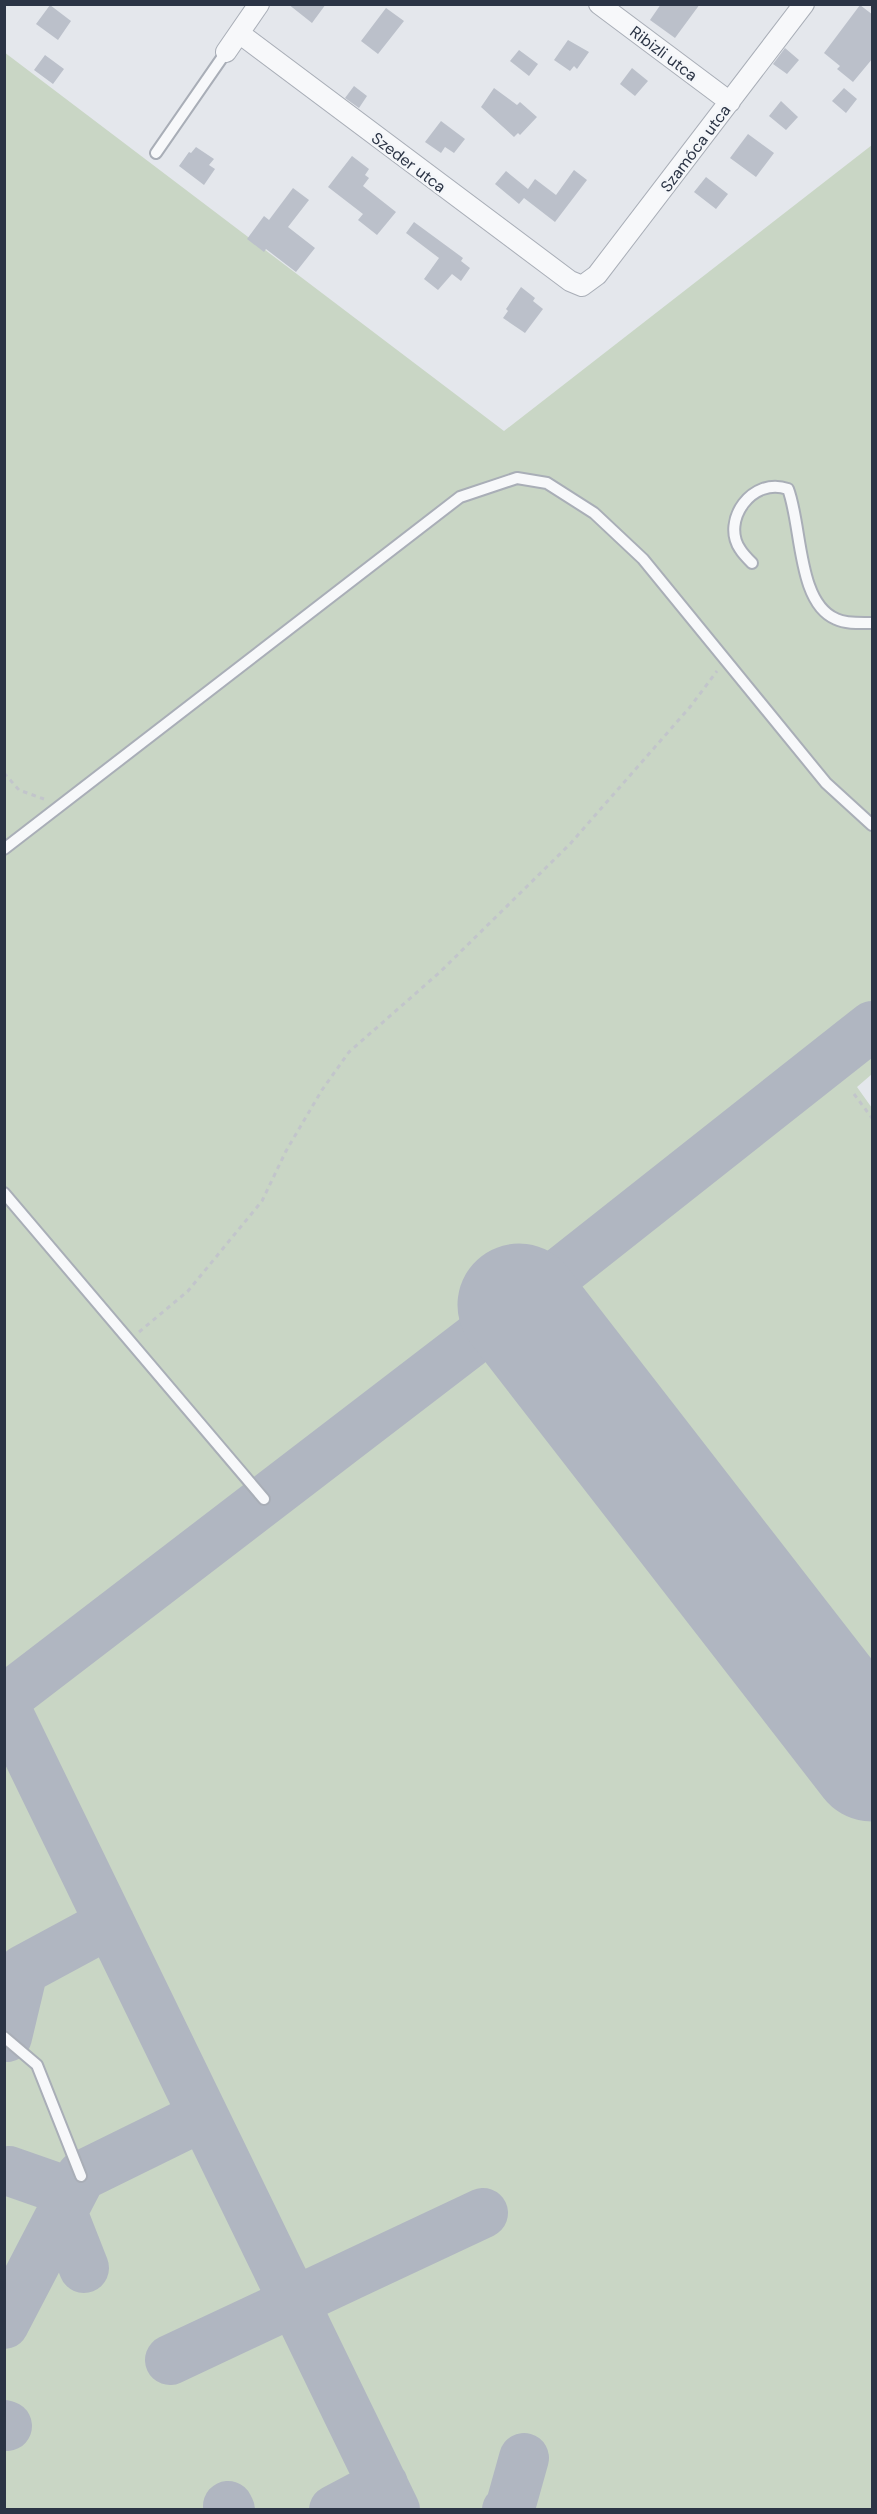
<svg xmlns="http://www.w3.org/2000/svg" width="877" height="2514" font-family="'DM Sans',sans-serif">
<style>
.green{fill:#c9d6c5}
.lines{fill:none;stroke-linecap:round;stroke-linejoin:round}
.taxiway{stroke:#b0b6c1;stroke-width:50}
.runway{stroke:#b0b6c1;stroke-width:123}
.building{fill:#bbc0ca}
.service-casing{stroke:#a9aeb7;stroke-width:14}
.minor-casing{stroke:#a9aeb7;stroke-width:22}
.path{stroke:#c2c5cb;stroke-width:3;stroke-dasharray:4.5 4.5;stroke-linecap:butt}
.service{stroke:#f7f8fa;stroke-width:10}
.minor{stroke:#f7f8fa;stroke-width:20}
.labels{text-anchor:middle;stroke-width:5;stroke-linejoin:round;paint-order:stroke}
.street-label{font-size:16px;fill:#2b3445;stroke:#f4f6f9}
</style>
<rect width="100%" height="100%" fill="#e4e7ec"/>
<path class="green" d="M4,52L504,431L872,145V1074L857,1087L872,1108V2509H5Z"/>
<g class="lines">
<path class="taxiway" d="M4,1700L519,1305L872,1026
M4,1705L395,2510
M7,2037L23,1970L110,1923
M9,2171L72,2193
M62,2212L84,2268
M4,2324L81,2176L203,2116
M170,2360L483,2213
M4,2425L7,2426
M228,2506L230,2510
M334,2510L383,2484
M507,2510L510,2508L524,2458"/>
<path class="runway" d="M519,1305L872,1760"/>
</g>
<path class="building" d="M288,4H326L312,23Z
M661,4H700L675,38L650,20Z
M50,5L71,21L58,40L36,24Z
M860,5L873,15V58L853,82L837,69L840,66L824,53Z
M386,8L404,21L378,54L361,41Z
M568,40L589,52L577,69L574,66L570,71L554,60Z
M785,48L799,60L787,74L773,64Z
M519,50L538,64L529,76L510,61Z
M45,55L64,69L53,84L34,70Z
M632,68L648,81L635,96L620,84Z
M354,86L367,96L359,108L345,98Z
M494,88L517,105L520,102L537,117L520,135L518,133L514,137L481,107Z
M844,88L857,99L846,113L832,101Z
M781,101L798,117L786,130L769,116Z
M441,121L465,139L454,153L445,147L441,153L425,142Z
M748,134L774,153L756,177L730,158Z
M196,147L214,159L209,165L215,169L204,185L179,166L189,152L191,153Z
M352,156L369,169L365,175L369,178L363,186L396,212L377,235L358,220L363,214L328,187Z
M574,170L587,180L555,222L524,198L519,204L495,184L506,171L528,189L535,179L556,195Z
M706,177L728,194L716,209L694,192Z
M293,188L309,200L288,227L315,248L296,272L266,249L264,252L247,239L264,216L269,220Z
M414,222L463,258L461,261L470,268L461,281L452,274L438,290L424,279L439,258L406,233Z
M521,287L535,298L533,301L543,309L525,333L503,318L508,311L506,309Z"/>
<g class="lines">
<g class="service-casing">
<path id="service" d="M156,153L226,52
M752,563C748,559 743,554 740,549C721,521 752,476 788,489C802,525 797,603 836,619C846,624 861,623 872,623
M4,849L460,497L517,478L547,483L594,513L643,559L826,783L872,825
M4,1193L264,1499
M4,2037L37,2065L81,2176"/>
</g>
<g class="minor-casing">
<path id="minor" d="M599,4L730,102
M239,33L570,281L582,286L597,275L804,4
M226,52L259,4"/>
</g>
<path class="path" d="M4,773L19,790L44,799
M854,1094L872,1118
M139,1332L188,1291L262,1201L286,1151L322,1090L349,1052L440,972L570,844L690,707L717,671"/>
<use href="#service" class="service"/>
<use href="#minor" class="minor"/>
</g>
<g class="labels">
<g class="street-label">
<text transform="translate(664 53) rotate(37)" y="6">Ribizli utca</text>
<text transform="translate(695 148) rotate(-53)" y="6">Szamóca utca</text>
<text transform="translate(409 162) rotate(37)" y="6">Szeder utca</text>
</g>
</g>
<rect width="877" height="2514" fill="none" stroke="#2b3445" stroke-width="12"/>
</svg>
